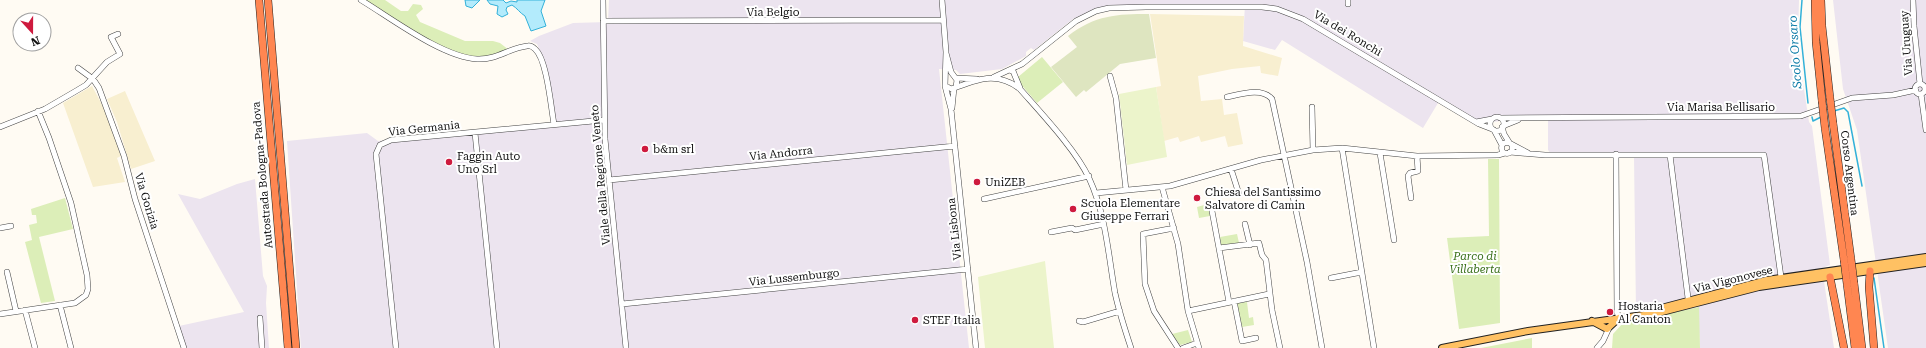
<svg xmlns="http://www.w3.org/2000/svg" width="1926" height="348" font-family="'Roboto Serif',serif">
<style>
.industrial{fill:#ece4ef}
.farmland{fill:#f8efd0}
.green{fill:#dceeb8}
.cemetery{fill:#dee5c0}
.pitch{fill:#ecf4cb}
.water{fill:#b3ebfc;stroke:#33b1d9}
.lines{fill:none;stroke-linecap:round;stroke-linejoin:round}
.stream{stroke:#33b1d9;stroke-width:1.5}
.minor-casing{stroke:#434343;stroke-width:6}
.major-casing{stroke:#212121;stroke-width:8}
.highway-casing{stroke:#212121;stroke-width:8}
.minor{stroke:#fff;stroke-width:5}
.major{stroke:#ffc163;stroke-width:6}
.highway{stroke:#ff8651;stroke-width:7}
.highway-bridge-casing{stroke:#212121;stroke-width:8;stroke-linecap:butt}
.highway-bridge{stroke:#ff8651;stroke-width:7}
.poi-dot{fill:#ce1a3e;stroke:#fff;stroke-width:1.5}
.labels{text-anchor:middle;stroke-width:4;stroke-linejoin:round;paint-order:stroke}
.street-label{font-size:11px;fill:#101010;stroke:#fff}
.poi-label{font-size:11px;fill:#101010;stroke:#fff;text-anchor:start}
.park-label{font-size:11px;font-style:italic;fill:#386f19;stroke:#fff}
.water-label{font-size:12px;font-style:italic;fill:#0c7ba7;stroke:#fff}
</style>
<rect width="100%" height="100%" fill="#fffbf3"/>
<path class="industrial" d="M609,0H1799L1798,38L1800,63L1809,122L1812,126L1830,265L1822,268L1834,348H1700L1697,298L1636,312L1634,157L1551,154L1548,150V120H1511L1482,123L1441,98L1423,128L1282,40L1275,50L1243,41L1245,4L1149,5L1095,9L1073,19L1034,50L1031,48L1026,52V56L1002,69L960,74L956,70L939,69L969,348H301L287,141L367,133L378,141L553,123L540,52L537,44L530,41L539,36L573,23L608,22Z
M1833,0H1926V348H1888L1857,130L1843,89Z
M255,179L263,276L267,286L266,303L269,348H187L179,326L244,312L178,194L200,199L237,184Z"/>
<path class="farmland" d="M1150,14L1244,16L1243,46L1282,58L1278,76L1261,73L1260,66L1232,69L1198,76L1201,101L1222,99L1224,115L1237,113L1243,144L1228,147L1225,136L1201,142L1199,136L1180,142L1178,137L1164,141L1156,87L1161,86Z
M92,86L106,112L115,135L121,156L117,158L125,182L93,187L63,103Z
M125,91L155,161L131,169L117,122L107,99Z"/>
<path class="green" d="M363,0H385L401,11H408L413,4L421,5L423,9L416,15L420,22L465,41H493L500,43L509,50L493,56L477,57L459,56L431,42Z
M1042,57L1063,82L1037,103L1018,81V77Z
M1488,159H1499L1500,323L1459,329L1447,238L1489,236Z
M65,198L73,229L39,237L55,301L41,303L25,242L32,240L29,225L37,223L36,215H32L31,209Z
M1208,204L1210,216L1199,218L1197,207Z
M1237,234L1239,243L1221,245L1220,237Z
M1247,302L1249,318L1253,317L1254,325L1242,327L1237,303Z
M1699,307L1700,348H1612L1613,334L1623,323Z
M1188,330L1192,342L1180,345L1172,334Z
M1532,338V348H1481Z"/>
<path class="cemetery" d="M1149,14L1156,58L1120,64L1086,92L1084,90L1076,97L1051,67L1077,47L1068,36C1095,15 1117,14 1149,14Z"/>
<path class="pitch" d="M1156,87L1167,157L1127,165L1119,94Z
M1045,261L1054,348H985L978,277Z"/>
<path class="water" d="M465,0H480L472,8L466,6Z
M487,0H503L506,3L511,1L517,2V0H545L541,11L546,26L531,31L525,16C520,13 517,8 512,5L507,7L506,10L508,14L502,17L497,14L498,6L490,4Z"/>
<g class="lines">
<path class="stream" d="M1802,0L1800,27L1808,103
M1834,111L1844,108L1848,112L1862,186
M1812,117L1813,121L1821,117
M1874,278L1884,348"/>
<g class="minor-casing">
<path id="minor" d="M361,0C391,18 442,57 477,59C497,60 509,48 527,46C530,45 533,47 535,49C547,59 551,108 554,124
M603,0L605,139L626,348
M942,0L946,52L945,86L952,89C977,79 997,71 1020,89C1041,113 1076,150 1089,178C1106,215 1108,253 1115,293C1119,311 1125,330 1131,348
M1348,0V4
M1913,0L1914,26L1920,84
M603,21L943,20
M946,53L951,72L957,80L956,87
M78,68L93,79L99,88L124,156L135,199L184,348
M1009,70L1022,64L1076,21L1096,11L1109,8L1146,7H1262L1277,9L1303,19L1479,124L1492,129
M1110,76L1116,98L1126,190
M994,77L1009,70L1013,71L1020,88
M956,78L977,79
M1915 89a5 5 0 1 1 10 0a5 5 0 1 1-10 0Z
M945,86L951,109L976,348
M1921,94L1926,130
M1227,97C1241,94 1262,87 1272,99L1307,262L1322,348
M1312,107L1313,150
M952,108L954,88
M1490 124a7 7 0 1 1 14 0a7 7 0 1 1-14 0Z
M1500,118L1801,116L1852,98L1893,95L1916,90
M1476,122L1492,119
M1503,126L1518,120
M0,127L45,109L76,91L86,85L107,62L120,54L111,37L118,34
M1502,127L1504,134L1509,142
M1494,130L1502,145
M475,133L497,348
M1501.5 148a5.5 5.5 0 1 1 11 0a5.5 5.5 0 1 1-11 0Z
M1511,144L1528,153
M1342,148L1374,348
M1510,152L1545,155H1764L1781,277
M1380,153L1394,240
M1616,154L1617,312L1619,318
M1670,155L1688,298L1689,301L1692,302
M1231,169L1239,194
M609,180L955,146
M1162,187L1178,244L1188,311L1199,348
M1096,193L1170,186L1261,160L1313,150L1342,148L1417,156L1498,155L1505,153
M1411,198L1408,176L1410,173L1418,171L1417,156
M984,199L1089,176
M1212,211L1229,302
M1245,224L1250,245
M0,228L11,226
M1174,228L1143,234L1145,284L1154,311L1178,348
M1051,232L1072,228L1075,230L1104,224
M1219,248L1259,243L1262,255L1266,260L1272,310L1280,348
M7,272L16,311
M1331,278L1362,272
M1234,301L1242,341L1256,338
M622,304L968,269
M60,305L71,348
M25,310L35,348
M1188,311L1269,294
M0,314L75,303L86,295L88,289L87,275L71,203L49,138L38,111
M260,318L262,348
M1079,321L1083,322L1120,311
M396,348L376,154L380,145L391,140L604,120
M1183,348L1197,343
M1597,348L1603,341L1609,328"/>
</g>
<g class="major-casing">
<path id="major" d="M1665,307L1767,280L1926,257
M1592,321L1607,329L1619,318
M1442,348L1528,331L1658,313L1759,287L1926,263"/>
</g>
<g class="highway-casing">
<path id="highway" d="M259,0L288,348
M268,0L296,348
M1815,0L1816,42L1822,101
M1821,0L1822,26L1830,98
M1833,123L1851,259
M1825,128L1844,260
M1870,271L1869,287L1874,348
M1830,277L1844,348
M1854,283L1862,348
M1847,284L1855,348"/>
</g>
<use href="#minor" class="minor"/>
<use href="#major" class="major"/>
<use href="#highway" class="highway"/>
<g class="highway-bridge-casing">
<path id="highway-bridge" d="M1830,98L1833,123
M1822,101L1825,128
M1851,259L1854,283
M1844,260L1847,284"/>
</g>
<use href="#highway-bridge" class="highway-bridge"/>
</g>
<g class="poi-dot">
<circle cx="645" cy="149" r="4"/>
<circle cx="449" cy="162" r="4"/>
<circle cx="977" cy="182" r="4"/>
<circle cx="1197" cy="198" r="4"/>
<circle cx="1073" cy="209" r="4"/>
<circle cx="1610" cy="312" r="4"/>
<circle cx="915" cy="320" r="4"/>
</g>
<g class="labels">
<g class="street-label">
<text x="773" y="16">Via Belgio</text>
<text transform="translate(1348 33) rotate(31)" y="4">Via dei Ronchi</text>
<text transform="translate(1906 43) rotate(-94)" y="4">Via Uruguay</text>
<text x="1721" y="111">Via Marisa Bellisario</text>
<text transform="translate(424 128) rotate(-6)" y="4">Via Germania</text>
<text transform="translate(781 153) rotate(-6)" y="4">Via Andorra</text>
<text transform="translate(1850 173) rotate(83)" y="4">Corso Argentina</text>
<text transform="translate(262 175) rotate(-95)" y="4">Autostrada Bologna-Padova</text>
<text transform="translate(600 175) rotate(-95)" y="4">Viale della Regione Veneto</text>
<text transform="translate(147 201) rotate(73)" y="4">Via Gorizia</text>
<text transform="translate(954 229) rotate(-96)" y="4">Via Lisbona</text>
<text transform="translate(794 277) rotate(-6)" y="4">Via Lussemburgo</text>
<text transform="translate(1733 279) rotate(-14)" y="4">Via Vigonovese</text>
</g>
<g class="poi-label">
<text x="653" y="153">b&amp;m srl</text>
<text x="457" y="160">Faggin Auto<tspan x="457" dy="13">Uno Srl</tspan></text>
<text x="985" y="186">UniZEB</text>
<text x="1205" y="196">Chiesa del Santissimo<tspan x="1205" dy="13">Salvatore di Camin</tspan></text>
<text x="1081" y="207">Scuola Elementare<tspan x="1081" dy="13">Giuseppe Ferrari</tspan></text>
<text x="1618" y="310">Hostaria<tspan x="1618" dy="13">Al Canton</tspan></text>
<text x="923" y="324">STEF Italia</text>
</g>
<g class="park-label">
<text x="1475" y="260">Parco di<tspan x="1475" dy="13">Villaberta</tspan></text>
</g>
<g class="water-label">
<text transform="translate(1795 52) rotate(-94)" y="4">Scolo Orsaro</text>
</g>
</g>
<g transform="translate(32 32) rotate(159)"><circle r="19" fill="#ffffff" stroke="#9f9f9f"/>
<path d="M0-3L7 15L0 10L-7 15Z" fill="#ce1a3e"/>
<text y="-6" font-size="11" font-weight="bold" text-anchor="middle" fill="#101010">N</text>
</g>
</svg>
